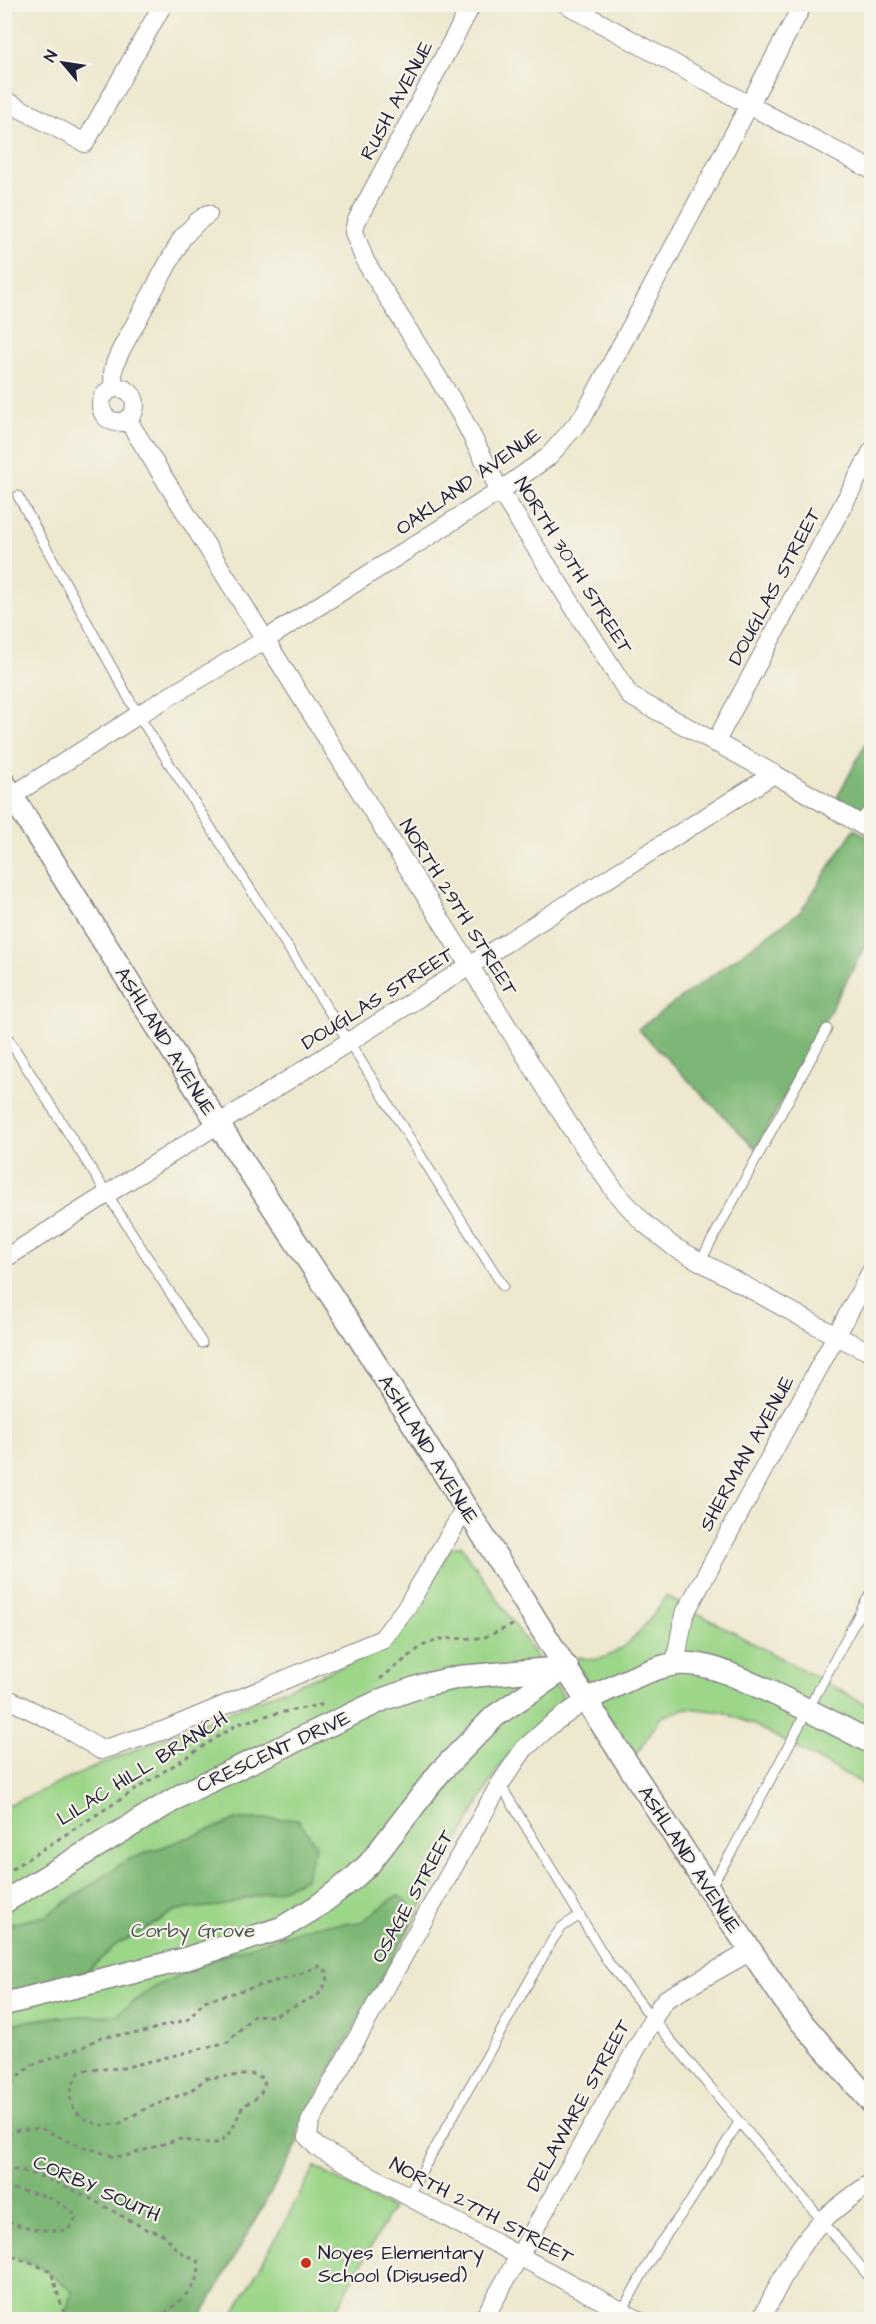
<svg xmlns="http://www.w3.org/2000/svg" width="876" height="2324" font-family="'Architects Daughter',sans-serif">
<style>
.green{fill:#9cd689;stroke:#5f7c62;stroke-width:1.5}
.forest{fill:#7db775;stroke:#506c58;stroke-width:1.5}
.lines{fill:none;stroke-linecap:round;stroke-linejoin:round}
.service-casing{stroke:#888585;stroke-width:11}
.minor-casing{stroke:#888585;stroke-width:20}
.tertiary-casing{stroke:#888585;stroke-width:25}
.path{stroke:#888585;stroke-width:3;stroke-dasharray:4.5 4.5;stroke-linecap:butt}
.service{stroke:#fff;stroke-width:9}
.minor{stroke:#fff;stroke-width:18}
.tertiary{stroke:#fff;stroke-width:22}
.poi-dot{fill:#c8321e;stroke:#f7f3e8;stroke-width:2}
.labels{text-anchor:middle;stroke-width:4.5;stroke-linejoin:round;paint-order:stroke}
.street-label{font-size:20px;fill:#22223b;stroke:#f7f3e8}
.park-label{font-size:20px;fill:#475852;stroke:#f7f3e8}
.poi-label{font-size:20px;fill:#22223b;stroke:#f7f3e8;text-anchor:start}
</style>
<rect width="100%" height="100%" fill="#f7f3e8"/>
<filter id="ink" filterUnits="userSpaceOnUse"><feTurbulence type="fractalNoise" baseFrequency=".0167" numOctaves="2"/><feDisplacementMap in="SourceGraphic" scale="12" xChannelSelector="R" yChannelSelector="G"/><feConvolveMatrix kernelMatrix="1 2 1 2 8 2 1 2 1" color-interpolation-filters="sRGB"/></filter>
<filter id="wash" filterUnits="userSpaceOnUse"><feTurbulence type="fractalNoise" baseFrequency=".008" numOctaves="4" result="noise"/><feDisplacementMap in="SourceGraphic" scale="24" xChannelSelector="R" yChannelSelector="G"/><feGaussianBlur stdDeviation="1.35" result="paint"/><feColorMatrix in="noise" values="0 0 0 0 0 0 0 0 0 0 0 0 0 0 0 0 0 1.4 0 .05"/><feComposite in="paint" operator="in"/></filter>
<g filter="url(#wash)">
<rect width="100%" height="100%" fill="#eee8cf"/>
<path class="green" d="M461,1545L563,1696L557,1707L521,1740L499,1767L298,2130V2143L200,2319H5L4,1807L129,1752L385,1649L399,1637L450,1549Z
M666,1596L871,1707V1788L756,1726L723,1712L687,1708L661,1717L634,1758L574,1660L580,1657C614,1671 651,1620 666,1596Z
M315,2167L392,2209L331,2319H231Z"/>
<path class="forest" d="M871,733V817L837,798Z
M854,829L871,838V935L756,1149L638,1029L801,911Z
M239,1819H298L316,1845L305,1879L285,1888L220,1906L176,1910L145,1930L117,1944L89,1970L36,1989L5,1995L4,1925L46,1916L127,1860Z
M398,1895L409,1904L410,1927L298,2130V2143L200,2319H64L72,2291L39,2266L5,2254L4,2025L54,2017L115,2015L156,1986L218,1957L313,1926L361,1922Z"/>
</g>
<g filter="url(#ink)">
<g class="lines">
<g class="service-casing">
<path id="service" d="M18,496L138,715L349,1042L503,1286
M857,824L872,806
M4,1032L202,1343
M700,1262L827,1029
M500,1784L608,1962L652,2018L872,2280
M710,1887L731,1853L872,1590
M408,2196L553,1939L562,1927L580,1915
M622,2311L658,2246L690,2202L739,2122"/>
</g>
<g class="minor-casing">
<path id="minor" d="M472,4L356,222L354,232L365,261L460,413L500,491L630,696L774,774L872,831
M566,4L749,105L872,170
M4,100L85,143L163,4
M101 405a17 17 0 1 1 34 0a17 17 0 1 1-34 0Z
M115,388C110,372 115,362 122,348L182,238L197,222L208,214
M127,419L571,1128L617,1194L644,1223L674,1247L836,1336L872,1353
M715,743L872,451
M4,801L138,715L265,640L500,491L548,457L583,417L803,4
M4,1259L774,774
M675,1664L684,1615L872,1270
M4,1697L57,1723L101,1750L165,1730L382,1639L408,1605L466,1507
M586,1700L552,1724L524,1749L500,1784L310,2122L308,2137L317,2147L638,2320
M483,2320L661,2005L666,1999L751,1951
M761,2320C779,2285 795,2247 823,2220C838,2206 855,2194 872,2182"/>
</g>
<g class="tertiary-casing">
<path id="tertiary" d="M4,783L219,1125L360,1339L586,1700L709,1889L791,2010L872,2103
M586,1700C610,1689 650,1667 676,1664C708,1661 736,1677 764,1689C801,1706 836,1724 872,1743
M4,1902L185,1793L384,1699L424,1685L459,1677L563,1668
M4,2004L182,1960L282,1928L318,1906L354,1878L369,1864L440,1772L495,1716L567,1667"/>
</g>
<path class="path" d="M380,1679L422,1646L440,1639L483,1638L517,1623
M4,1874L238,1724L269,1715L325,1704
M4,2088L32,2065L83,2047L101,2037L139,2033L189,2019L204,2001L298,1975L319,1966L328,1972L327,1982L318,1995L274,2016L254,2015L228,2042L123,2068L86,2070L79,2073L72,2085L70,2097L74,2110L83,2118L99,2125L119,2124L143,2110L190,2091L207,2078L256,2074L265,2080C263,2095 256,2100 243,2105L232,2130L219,2143H203L179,2139L126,2156H112L70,2142L40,2128L18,2130L4,2136
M4,2168C53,2173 105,2208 148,2230C172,2234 164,2239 180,2251C185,2255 192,2257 198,2261C204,2286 174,2306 156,2320
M4,2188C35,2193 54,2195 77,2217L68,2230C46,2232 25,2228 4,2220
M4,2253L51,2271L66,2320"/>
<use href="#service" class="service"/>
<use href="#minor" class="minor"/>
<use href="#tertiary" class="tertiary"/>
</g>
</g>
<circle class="poi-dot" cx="306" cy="2263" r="6"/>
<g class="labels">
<g class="street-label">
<text transform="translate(396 100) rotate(-62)" y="7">RUSH AVENUE</text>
<text transform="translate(468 481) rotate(-35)" y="7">OAKLAND AVENUE</text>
<text transform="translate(574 565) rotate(58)" y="7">NORTH 30TH STREET</text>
<text transform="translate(774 586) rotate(-62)" y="7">DOUGLAS STREET</text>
<text transform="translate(459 907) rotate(58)" y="7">NORTH 29TH STREET</text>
<text transform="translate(377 998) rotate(-32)" y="7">DOUGLAS STREET</text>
<text transform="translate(166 1041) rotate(58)" y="7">ASHLAND AVENUE</text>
<text transform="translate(429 1449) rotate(58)" y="7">ASHLAND AVENUE</text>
<text transform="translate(746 1453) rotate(-61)" y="7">SHERMAN AVENUE</text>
<text transform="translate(273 1751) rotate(-25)" y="7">CRESCENT DRIVE</text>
<text transform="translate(142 1768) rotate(-32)" y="7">LILAC HILL BRANCH</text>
<text transform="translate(690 1859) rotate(57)" y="7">ASHLAND AVENUE</text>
<text transform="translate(412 1896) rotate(-61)" y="7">OSAGE STREET</text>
<text transform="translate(578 2105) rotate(-61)" y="7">DELAWARE STREET</text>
<text transform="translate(97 2188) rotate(24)" y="7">CORBY SOUTH</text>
<text transform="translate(482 2210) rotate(28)" y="7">NORTH 27TH STREET</text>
</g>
<g class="park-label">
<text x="193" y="1937">Corby Grove</text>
</g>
<g class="poi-label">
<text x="318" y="2259">Noyes Elementary<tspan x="318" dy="23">School (Disused)</tspan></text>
</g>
</g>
<rect width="876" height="2324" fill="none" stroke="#f7f3e8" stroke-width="24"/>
<g transform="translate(63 63) rotate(299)" stroke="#f7f3e8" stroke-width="4.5" paint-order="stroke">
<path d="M0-4.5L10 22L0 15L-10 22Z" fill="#22223b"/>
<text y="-9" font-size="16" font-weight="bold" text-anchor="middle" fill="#22223b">N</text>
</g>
</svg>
